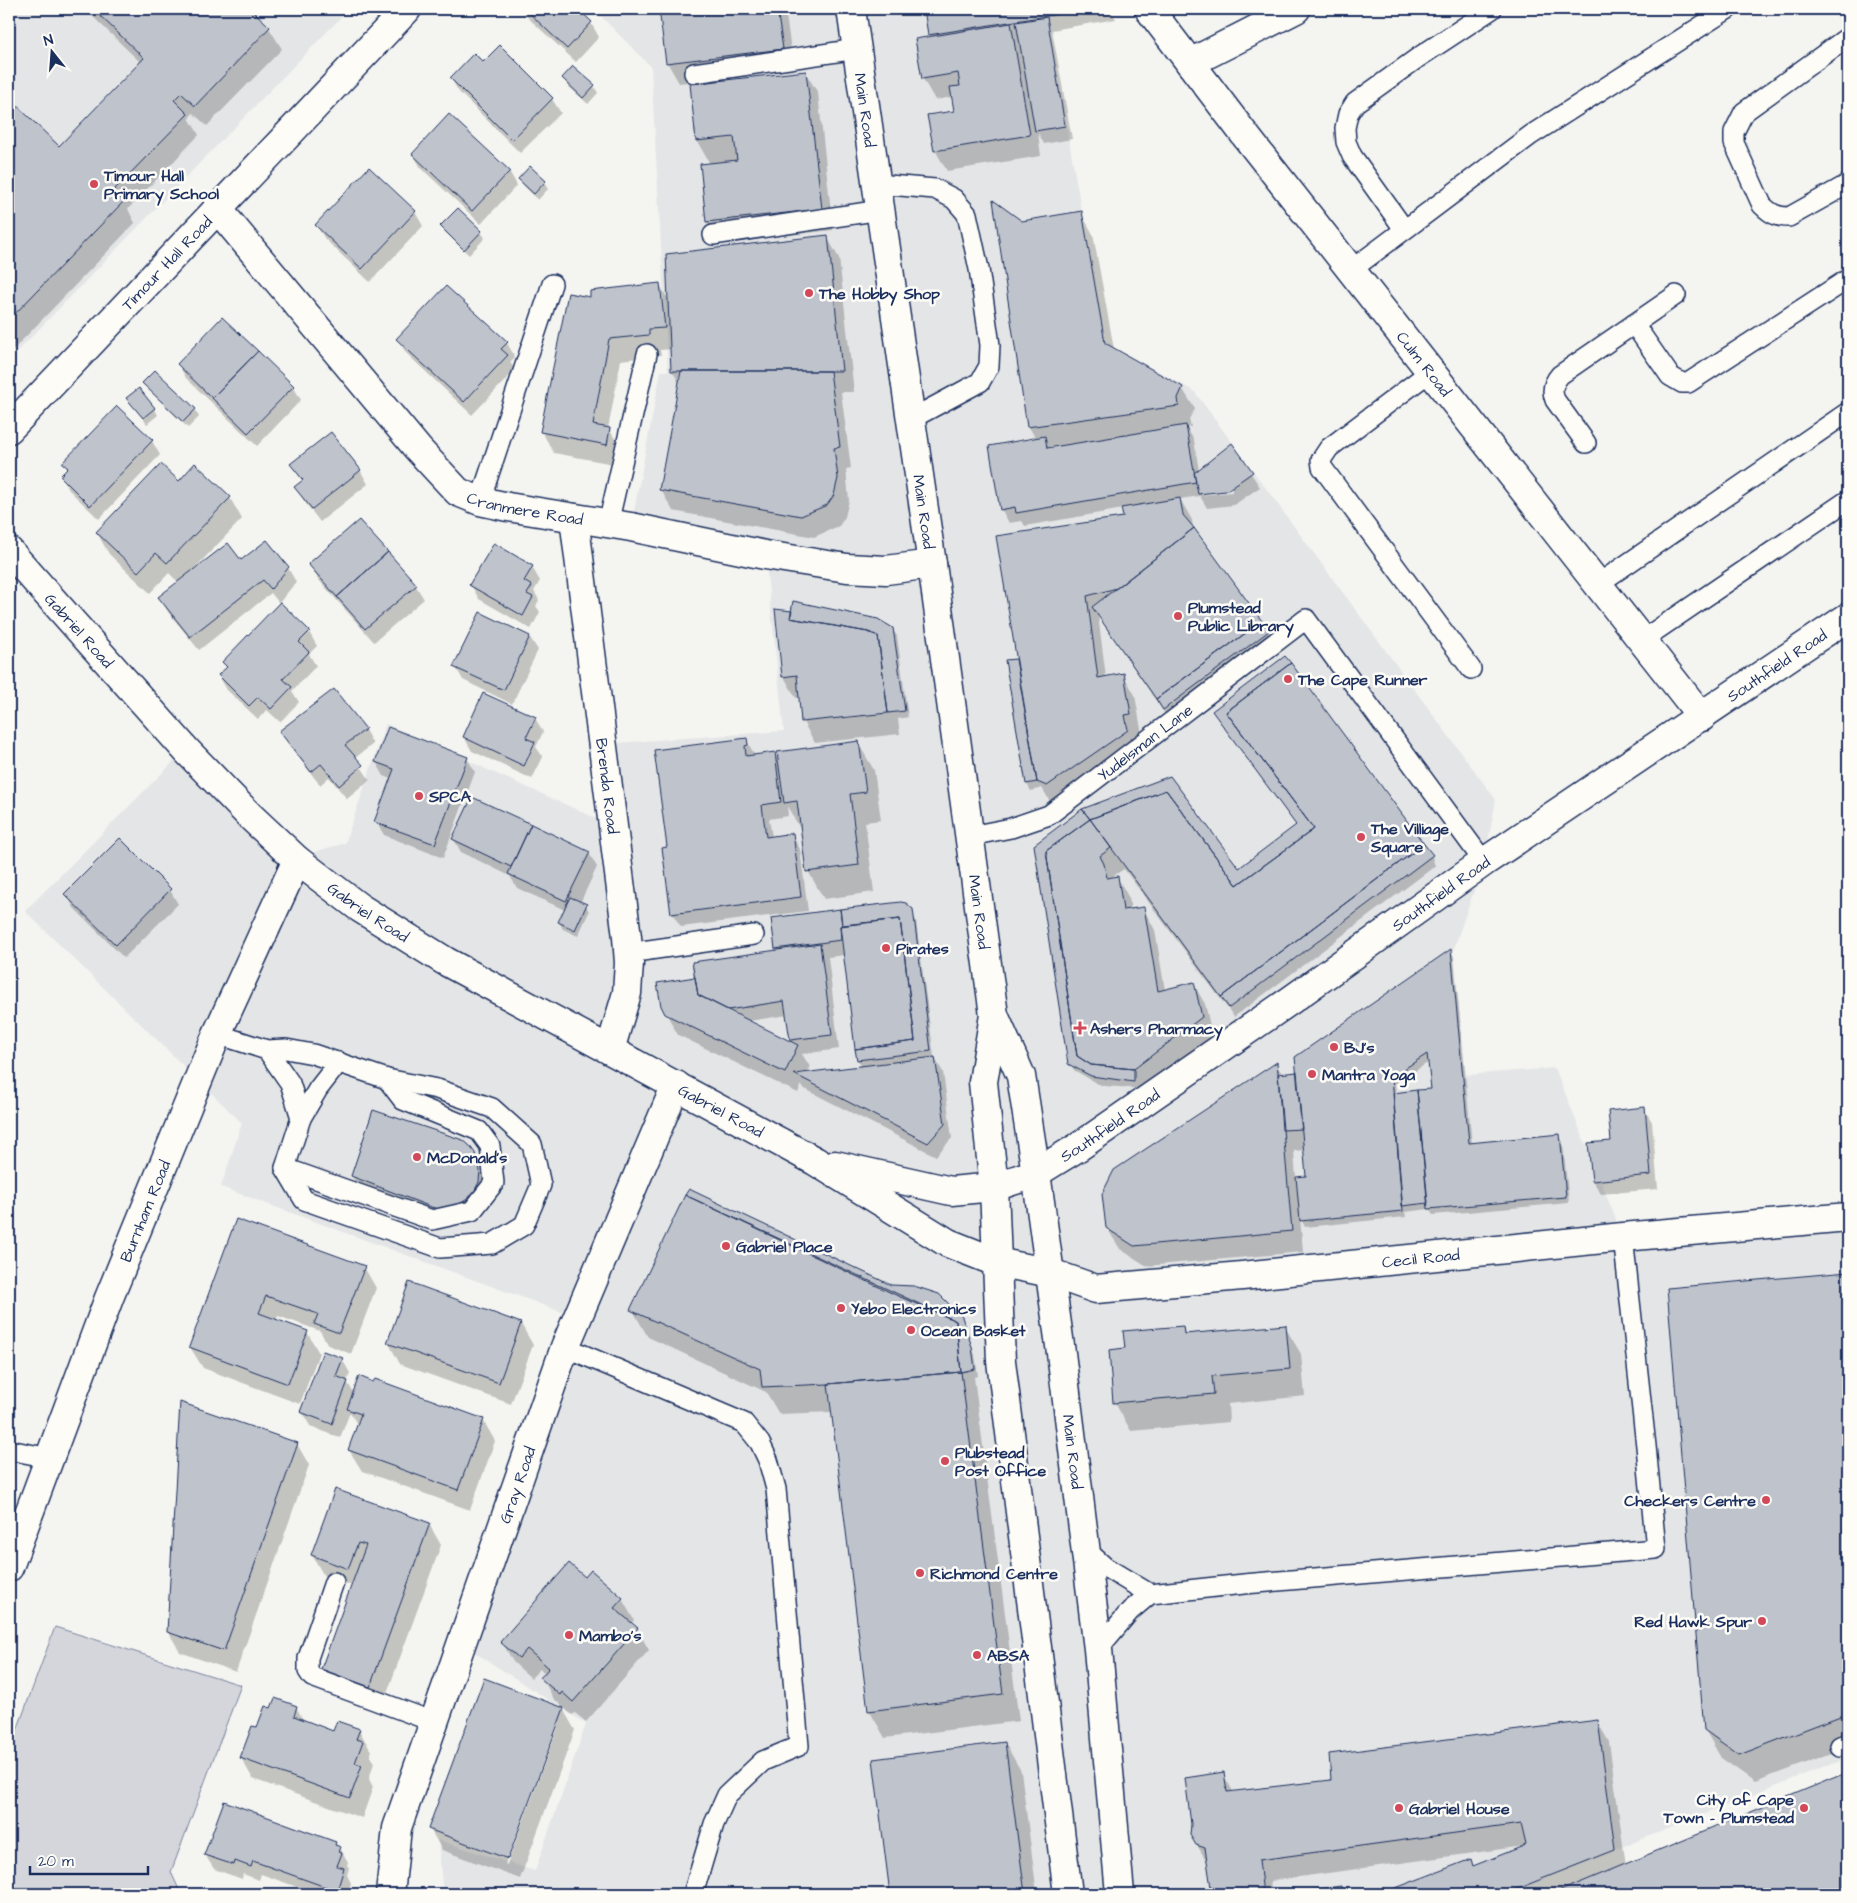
<svg xmlns="http://www.w3.org/2000/svg" width="1857" height="1903" font-family="'Architects Daughter',sans-serif">
<style>
.built{fill:#e4e5e6}
.green{fill:#d4d6db;stroke:#78829c}
.shadow{fill:#0003;fill-rule:evenodd}
.building{fill:#bfc3cc;stroke:#1b2f5e}
.lines{fill:none;stroke-linecap:round;stroke-linejoin:round}
.lane-casing{stroke:#1b2f5e;stroke-width:22}
.street-casing{stroke:#1b2f5e;stroke-width:31}
.secondary-casing{stroke:#1b2f5e;stroke-width:31}
.lane{stroke:#fdfcf7;stroke-width:19}
.street{stroke:#fdfcf7;stroke-width:28}
.secondary{stroke:#fdfcf7;stroke-width:28}
.poi-dot{fill:#d1495b;stroke:#fdfcf7;stroke-width:2}
.labels{text-anchor:middle;stroke-width:5;stroke-linejoin:round;paint-order:stroke}
.street-label{font-size:16px;fill:#1b2f5e;stroke:#fdfcf7}
.poi-label{font-size:16px;font-weight:bold;fill:#1b2f5e;stroke:#fdfcf7;text-anchor:start}
</style>
<rect width="100%" height="100%" fill="#f4f4f1"/>
<filter id="ink" filterUnits="userSpaceOnUse"><feTurbulence type="fractalNoise" baseFrequency=".02" numOctaves="2"/><feDisplacementMap in="SourceGraphic" scale="10" xChannelSelector="R" yChannelSelector="G"/><feConvolveMatrix kernelMatrix="1 2 1 2 8 2 1 2 1" color-interpolation-filters="sRGB"/></filter>
<g filter="url(#ink)">
<path class="built" d="M9,9H349L9,360Z
M594,9H1095L1047,17L1105,343L1194,391L1496,800L1484,862L1453,951L1466,1075L1555,1068L1623,1237L1848,1217V1757L1504,1894H443L438,1840L535,1871L586,1724L463,1645L578,1318L221,1187L242,1123L25,911L188,747L297,857L345,843L386,724L613,826L603,744L784,731L765,555L631,527L661,371H668L651,67Z"/>
<path class="green" d="M55,1627L241,1685L171,1872L181,1894H9V1752Z"/>
<path class="shadow" d="M85,9H249L269,28L282,49L207,126L193,113L189,118L199,135L128,209L135,223L9,354V100L59,148L141,63Z
M522,9H587L589,13L585,17L591,23L599,37L576,62L525,15Z
M660,9H785L794,70L679,83L667,62Z
M925,9H1110L1116,19L1052,30L1072,139L1044,144L1038,133L1041,156L947,171L935,150L956,112L953,97L935,100L923,79L931,38Z
M500,47L552,99L561,113L520,153L459,92L451,79L483,64Z
M574,67L594,86L598,93L588,104L567,85L564,78Z
M805,72L818,93L833,230L719,243L707,222L701,165L710,164L697,141L691,85Z
M413,154L509,171L517,185L481,224L421,168Z
M369,169L415,212L423,226L370,282L325,239L316,225Z
M520,180L545,182L548,189L538,200L524,186Z
M995,203L1022,222L1081,213L1093,234L1114,349L1182,388L1195,409L1189,419L1191,427H1186L1194,440L1199,471L1232,445L1260,487L1234,505L1207,508L1200,496L1180,499L1192,520L1193,528L1272,638L1169,720L1098,615L1106,677L1123,674L1135,695L1142,735L1136,737L1139,751L1051,803L1042,788L1031,791L1027,784L1007,661L1016,660L1019,665L1125,518L1123,509L1025,526L1022,521L1009,523L1001,509L1036,439L1029,427ZM1058,445L1059,448L1051,449L1049,447ZM1232,489V492L1202,495V493Z
M458,209L481,232L485,238L469,255L445,232L442,226Z
M827,237L839,258L854,392H841L851,468L846,469L849,500L845,517L839,526L814,537L673,511L661,490L680,385L672,370L671,349L660,350L661,355L621,360L608,429H609L622,450L619,465L554,453L542,432L591,299L660,285L669,301Z
M398,339L507,343L515,357L510,362L515,370L472,415L406,353Z
M178,364L293,386L301,400L257,446L186,378Z
M155,371L195,410L199,417L188,428L148,389L144,383Z
M132,404L154,408L158,415L147,424Z
M152,441L160,455L99,519L69,490L61,476L68,470L64,463Z
M292,464L360,470L368,484L320,522L304,501L296,487L303,482Z
M179,482L230,498L242,519L194,569L195,570L288,568L296,582L279,603L271,593L199,650L168,612L160,598L179,583L169,573L150,593L109,554L97,533Z
M310,565L416,586L424,599L374,642L318,579Z
M532,567L540,581L534,591L539,600L536,606L540,612L531,629L479,599L471,585Z
M280,604L309,632L317,646L309,654L316,666L292,691L299,702L280,722L267,710L258,719L227,690L219,676L227,668L224,662Z
M892,629L897,636L908,717L898,719L900,734L815,743L803,722L800,697L796,698L784,677Z
M529,636L538,650L512,704L463,680L455,666Z
M334,690L365,730L373,744L355,758L370,780L347,799L329,777L320,785L289,745L281,732Z
M535,718L543,732L536,747L543,757L532,779L472,751L464,737Z
M1218,718L1432,856L1435,866L1234,1017L1124,869L1110,878L1117,877L1129,898L1131,910L1143,908L1155,930L1165,990L1193,983L1205,1004L1213,1038L1146,1089L1104,1086L1096,1083L1074,1070L1070,1063L1082,810L1239,869L1297,826Z
M746,739L755,756L774,753L780,763L858,743L874,770L881,820L865,822L874,892L824,899L808,871L801,830L787,806L788,816L769,819L772,837L792,835L800,849L808,911L681,927L672,913L668,848Z
M467,758L475,772L443,858L384,835L376,821L392,779L384,776L376,762Z
M472,798L589,853L597,867L580,903L586,905L589,912L578,936L563,929L559,922L565,910L517,888L510,876L461,852L453,838Z
M170,890L178,904L124,958L74,908L66,894Z
M910,907L916,921L934,1057L943,1072L952,1138L936,1156L803,1088L801,1085L798,1093L678,1035L662,1006L694,979L777,950L773,919ZM845,955L858,1060L862,1067L806,1074L810,1067L802,1054L839,1049L828,957ZM787,1015L791,1042L749,1021Z
M1451,951L1454,957L1472,1144L1559,1135L1563,1142L1569,1203L1433,1215L1429,1209L1405,1212L1406,1217L1305,1227L1300,1217L1303,1252L1147,1266L1120,1249L1107,1228L1276,1064L1283,1075L1298,1074ZM1429,1062L1432,1090L1396,1094L1395,1084ZM1305,1150L1307,1177L1296,1178L1294,1151Z
M1644,1108L1652,1122L1658,1189L1601,1194L1593,1181L1613,1142Z
M474,1154L478,1161L484,1184L480,1196L447,1216L435,1213L356,1183L352,1176Z
M686,1196L961,1317L965,1325L975,1355L978,1376L974,1377L1019,1721L885,1738L869,1710L832,1412L779,1414L766,1392L648,1337L632,1309Z
M237,1221L364,1267L376,1288L351,1354L328,1345L320,1331L278,1316L276,1321L307,1332L319,1353L300,1404L203,1368L190,1347Z
M1848,1273V1747L1755,1782L1721,1758L1705,1730L1668,1289Z
M410,1284L521,1324L533,1345L511,1404L400,1364L388,1342Z
M1182,1327L1187,1335L1285,1327L1301,1354L1305,1396L1228,1404L1229,1422L1131,1431L1115,1403L1126,1349Z
M342,1359L350,1373L347,1382L354,1393L483,1420L495,1441L470,1510L362,1471L349,1450L358,1426L350,1412L340,1438L310,1426L302,1412Z
M297,1444L309,1465L236,1672L180,1652L168,1631Z
M429,1524L441,1545L382,1707L334,1690L322,1669L353,1586L324,1576L312,1555Z
M622,1599L634,1620L631,1624L637,1629L649,1650L586,1722L575,1713L572,1715L554,1699L542,1678L546,1674L540,1669L531,1678L514,1663L502,1642Z
M296,1707L304,1721L334,1732L359,1730L371,1751L370,1755L374,1763L369,1779L373,1787L362,1818L253,1779L241,1758L258,1729L272,1710Z
M563,1709L575,1730L520,1879L442,1850L430,1829ZM558,1722H560L507,1865L505,1864Z
M1597,1721L1609,1742L1626,1866L1848,1774V1894H1384L1470,1860L1474,1867L1524,1846L1270,1881L1272,1894H1213L1209,1865L1191,1835L1223,1774L1234,1793L1332,1781Z
M1005,1743L1021,1771L1037,1894H891L874,1760Z
M335,1843L337,1847L340,1848L348,1862L347,1865L349,1868L347,1875L351,1883L348,1894H317L261,1874L259,1880L243,1874L242,1879L214,1869L205,1855Z
M1341,1888L1344,1894H1293Z"/>
<path class="building" d="M93,9H251L270,27L195,106L181,93L174,100L188,114L113,191L124,201L9,320V199L11,197L9,195V98L59,146L144,58Z
M525,9H578L592,22L567,49Z
M659,9H777L783,49L666,63Z
M924,9H1090L928,35Z
M1047,17L1065,126L1035,131L1016,22Z
M1011,23L1030,135L934,151L927,115L954,111L950,87L960,86L958,73L922,79L915,39Z
M500,45L553,98L512,140L450,78L474,53L483,62Z
M573,66L595,85L583,98L562,78Z
M806,71L822,209L706,222L700,164L737,160L734,137L696,141L690,84Z
M449,114L510,171L472,211L412,154Z
M530,166L546,181L534,194L518,179Z
M369,167L416,211L362,269L315,225Z
M993,200L1022,221L1082,211L1105,343L1183,387L1178,398L1179,406L1027,427Z
M458,208L482,231L464,250L440,226Z
M828,235L842,371H671L666,254Z
M660,283L665,328L649,329V335L609,339L593,425L610,428L607,445L540,432L568,293L590,297V291Z
M446,286L508,342L501,349L508,355L464,402L396,339Z
M222,317L258,351L212,398L177,364Z
M258,351L294,386L248,433L212,398Z
M155,370L196,409L183,422L142,383Z
M681,371H830L840,447L834,448L838,478L834,495L827,505L801,516L659,490Z
M139,388L155,408L143,418L126,398Z
M117,406L153,440L90,506L60,476L68,468L62,463Z
M1186,425L1196,482L1016,513L1015,507L1000,510L989,446L1045,436L1047,448Z
M331,432L361,470L312,509L294,487L303,480L290,464Z
M1232,443L1253,472L1226,491L1198,494L1194,473Z
M195,463L231,497L167,563L156,553L138,572L96,532L161,464L179,481Z
M1180,498L1183,515L1194,528L1117,588L1087,596L1098,678L1124,673L1131,714L1125,715L1128,730L1047,786L1037,782L996,536L1123,517L1121,508Z
M359,520L388,552L337,597L308,564Z
M1194,528L1262,621L1156,699L1092,607Z
M267,540L289,567L271,589L263,580L190,637L158,597L228,543L241,560Z
M494,543L533,566L524,581L532,586L527,594L533,597L523,616L469,585Z
M388,552L417,585L365,629L337,597Z
M793,601L878,619L893,628L905,711L888,713L878,636L868,632L790,618Z
M280,602L310,631L299,642L309,652L283,679L292,687L271,709L258,697L249,706L218,675L227,667L222,662Z
M775,609L792,611L790,618L868,632L878,636L888,713L801,722L797,675L782,677Z
M480,612L530,636L504,690L453,667Z
M1262,621L1269,631L1163,710L1156,699Z
M1285,656L1291,663L1226,712L1314,829L1237,885L1166,790L1090,819L1082,809L1170,776L1239,868L1296,825L1212,711Z
M1016,659L1037,782L1026,784L1005,660Z
M1291,663L1424,844L1221,997L1090,819L1166,790L1237,885L1314,829L1226,712Z
M334,689L366,729L345,745L363,765L339,786L321,764L311,772L279,731Z
M483,693L536,717L526,738L535,742L524,766L463,737Z
M388,727L468,757L435,844L374,822L394,769L375,762Z
M747,738L748,745L745,746L746,756L775,752L781,802L762,805L766,837L793,833L801,897L671,914L662,848L667,847L654,750Z
M859,741L866,792L850,794L859,865L806,872L797,801L784,803L777,752Z
M472,797L531,824L511,867L452,839Z
M1082,809L1090,819L1046,851L1077,1056L1091,1065L1134,1069V1082L1091,1076L1068,1064L1034,845Z
M1090,819L1111,848L1100,856L1104,864L1107,878L1118,876L1123,910L1144,907L1158,991L1194,982L1202,1017L1134,1069L1091,1065L1077,1056L1046,851Z
M531,824L590,852L566,901L508,874Z
M120,838L171,889L116,945L64,894Z
M1424,844L1433,855L1229,1008L1221,997Z
M570,897L587,904L575,930L558,922Z
M901,902L906,903L913,909L931,1051L857,1060L855,1049L915,1041L900,919L842,925L840,909Z
M840,909L842,925L840,926L841,940L775,949L771,918Z
M900,919L915,1041L855,1049L840,926Z
M820,944L832,1035L790,1040L784,1001L728,1010L698,995L692,962Z
M1451,949L1469,1143L1560,1134L1566,1197L1428,1209L1417,1090L1431,1089L1427,1054L1392,1077L1403,1211L1300,1221L1296,1177L1306,1176L1295,1057Z
M695,977L698,995L798,1045L785,1073L665,1014L661,1006L657,983Z
M935,1057L945,1124L928,1143L794,1074Z
M1277,1062L1292,1231L1134,1246L1106,1228L1102,1194L1114,1170Z
M1297,1072L1302,1129L1282,1130L1278,1074Z
M1417,1090L1428,1203L1402,1206L1393,1093Z
M1645,1107L1651,1175L1592,1181L1588,1143L1611,1141L1608,1111Z
M373,1110L463,1140L469,1145L475,1153L480,1170L479,1182L472,1196L455,1207L443,1210L431,1207L351,1176Z
M689,1189L891,1285L914,1286L939,1294L962,1317L972,1347L975,1369L961,1372L956,1321L685,1195Z
M685,1195L898,1296L956,1321L961,1372L828,1384L762,1387L760,1369L630,1310Z
M236,1219L365,1266L339,1333L314,1324L318,1314L266,1296L259,1313L308,1331L288,1384L189,1347Z
M1848,1272V1713L1739,1755L1704,1730L1667,1288Z
M409,1282L521,1323L499,1383L387,1343Z
M1286,1325L1290,1369L1212,1376L1214,1394L1113,1403L1109,1350L1125,1348L1123,1331L1183,1326L1184,1334Z
M323,1351L343,1358L336,1376L348,1381L332,1424L300,1412Z
M961,1372L1003,1694L868,1711L828,1384Z
M359,1376L373,1382L375,1379L484,1419L458,1490L348,1450L361,1414L347,1409Z
M180,1402L298,1443L224,1651L167,1632Z
M335,1489L430,1523L370,1687L321,1669L366,1545L358,1543L348,1569L311,1555Z
M569,1563L585,1577L591,1570L623,1598L614,1608L638,1628L573,1702L562,1692L560,1695L540,1678L549,1668L527,1649L519,1658L500,1642Z
M484,1678L564,1708L508,1859L428,1829Z
M275,1698L297,1706L294,1716L333,1731L337,1721L360,1729L356,1739L363,1741L355,1763L362,1765L350,1798L240,1758L252,1726L257,1727L265,1706L271,1708Z
M1598,1720L1615,1850L1504,1894H1380L1471,1859L1473,1866L1526,1845L1521,1824L1259,1860L1263,1894H1212L1205,1848L1196,1845L1190,1835L1191,1824L1185,1778L1224,1772L1227,1792L1331,1780L1329,1754Z
M1005,1742L1025,1894H890L873,1759Z
M1848,1772V1894H1553L1671,1845Z
M224,1801L336,1842L335,1845L341,1847L339,1852L342,1853L337,1866L344,1868L337,1891L253,1861L251,1867L235,1861L234,1865L204,1855Z
M1341,1886L1342,1894H1284Z"/>
<g class="lines">
<g class="lane-casing">
<g id="lane">
<path d="M1848,37L1744,112L1734,132V143L1762,205C1771,214 1777,217 1789,217L1848,184"/>
<path d="M694,73L857,49"/>
<path d="M877,184L935,189L954,199L967,214L979,269L990,345L989,366L980,382L911,419"/>
<path d="M1404,229L1352,156L1346,142L1345,128L1348,114L1355,103L1419,57L1492,9"/>
<path d="M713,235L881,210"/>
<path d="M1351,270L1531,135L1728,9"/>
<path d="M1634,324L1676,295"/>
<path d="M1431,371L1329,448L1321,460L1322,467L1471,669"/>
<path d="M1586,443L1555,400C1551,390 1553,383 1560,375L1634,324L1670,376L1682,383H1688L1848,279"/>
<path d="M480,501L552,284"/>
<path d="M608,524L647,354"/>
<path d="M1598,584L1848,412"/>
<path d="M1642,640L1848,500"/>
<path id="s1" d="M970,836L1011,828L1049,815L1306,619L1484,862"/>
<path d="M628,953L754,935"/>
<path d="M217,1034L267,1050L286,1049L313,1054L387,1079L437,1089L492,1108L532,1144L541,1185L524,1225L492,1244L440,1248L304,1200L285,1168L301,1118L290,1083L267,1050"/>
<path d="M301,1118L318,1089L339,1062"/>
<path d="M285,1168L432,1220L472,1211L494,1183L490,1146L479,1131L403,1100L387,1079"/>
<path d="M565,1347L744,1423L760,1443L768,1460L776,1489L799,1746L763,1761L727,1795L714,1824L693,1894"/>
<path d="M9,1450L50,1458"/>
<path d="M1085,1549L1105,1567L1150,1594"/>
<path d="M334,1582L308,1658V1671L312,1677L434,1722"/>
<path d="M1098,1649L1130,1611L1150,1594L1244,1584L1656,1549L1646,1446L1623,1237"/>
<path d="M1840,1746L1848,1743"/>
</g>
</g>
<g class="street-casing">
<g id="street">
<path id="s2" d="M1149,9L1248,139L1702,717"/>
<path d="M1190,63L1296,9"/>
<path id="s3" d="M217,208L418,449L458,492L480,501L508,507L631,527L765,555L847,568L886,570L932,564"/>
<path id="s4" d="M9,429L407,9"/>
<path id="s5" d="M574,518L627,937L629,963L627,993L610,1050"/>
<path id="s6" d="M1036,1173L1080,1146L1291,1000L1484,862L1848,617"/>
<path id="s7" d="M1051,1273L1096,1289L1242,1276L1623,1237L1848,1217"/>
<path id="s8" d="M390,1894L397,1828L565,1347L676,1085"/>
</g>
</g>
<g class="secondary-casing">
<g id="secondary">
<path id="s9" d="M851,9L932,564L994,1015L983,1082L994,1187L1001,1361L1068,1894"/>
<path id="s10" d="M9,551L187,751L249,815L297,860L360,908L445,961L815,1161L948,1243L996,1262L1051,1273"/>
<path id="s11" d="M994,1015L1021,1076L1036,1173L1061,1353L1098,1649L1120,1894"/>
<path d="M835,1165L951,1191L994,1187L1036,1173"/>
<path id="s12" d="M9,1567L109,1298L217,1034L297,860"/>
</g>
</g>
<use href="#lane" class="lane"/>
<use href="#street" class="street"/>
<use href="#secondary" class="secondary"/>
</g>
</g>
<g class="poi-dot">
<circle cx="94" cy="184" r="5"/>
<circle cx="809" cy="293" r="5"/>
<circle cx="1178" cy="616" r="5"/>
<circle cx="1288" cy="679" r="5"/>
<circle cx="419" cy="796" r="5"/>
<circle cx="1361" cy="837" r="5"/>
<circle cx="886" cy="948" r="5"/>
<path d="M1077.5 1020.5h5v5h5v5h-5v5h-5v-5h-5v-5h5z"/>
<circle cx="1334" cy="1047" r="5"/>
<circle cx="1312" cy="1074" r="5"/>
<circle cx="417" cy="1157" r="5"/>
<circle cx="726" cy="1246" r="5"/>
<circle cx="841" cy="1308" r="5"/>
<circle cx="911" cy="1330" r="5"/>
<circle cx="945" cy="1461" r="5"/>
<circle cx="1766" cy="1500" r="5"/>
<circle cx="920" cy="1573" r="5"/>
<circle cx="1762" cy="1621" r="5"/>
<circle cx="569" cy="1635" r="5"/>
<circle cx="977" cy="1655" r="5"/>
<circle cx="1399" cy="1808" r="5"/>
<circle cx="1804" cy="1808" r="5"/>
</g>
<g class="labels">
<g class="street-label">
<text dy="6" stroke="none"><textPath href="#s9" startOffset="102">Main Road</textPath></text>
<text dy="6" stroke="none"><textPath href="#s4" startOffset="229">Timour Hall Road</textPath></text>
<text dy="6" stroke="none"><textPath href="#s2" startOffset="449">Culm Road</textPath></text>
<text dy="6" stroke="none"><textPath href="#s3" startOffset="442">Cranmere Road</textPath></text>
<text dy="6" stroke="none"><textPath href="#s9" startOffset="508">Main Road</textPath></text>
<text dy="6" stroke="none"><textPath href="#s10" startOffset="106">Gabriel Road</textPath></text>
<text dy="6" stroke="none"><textPath href="#s6" startOffset="898">Southfield Road</textPath></text>
<text dy="6" stroke="none"><textPath href="#s1" startOffset="202">Yudelsman Lane</textPath></text>
<text dy="6" stroke="none"><textPath href="#s5" startOffset="270">Brenda Road</textPath></text>
<text dy="6" stroke="none"><textPath href="#s6" startOffset="492">Southfield Road</textPath></text>
<text dy="6" stroke="none"><textPath href="#s10" startOffset="511">Gabriel Road</textPath></text>
<text dy="6" stroke="none"><textPath href="#s9" startOffset="912">Main Road</textPath></text>
<text dy="6" stroke="none"><textPath href="#s10" startOffset="916">Gabriel Road</textPath></text>
<text dy="6" stroke="none"><textPath href="#s6" startOffset="88">Southfield Road</textPath></text>
<text dy="6" stroke="none"><textPath href="#s12" startOffset="381">Burnham Road</textPath></text>
<text dy="6" stroke="none"><textPath href="#s7" startOffset="374">Cecil Road</textPath></text>
<text dy="6" stroke="none"><textPath href="#s11" startOffset="446">Main Road</textPath></text>
<text dy="6" stroke="none"><textPath href="#s8" startOffset="430">Gray Road</textPath></text>
</g>
<g class="poi-label">
<text x="104" y="181">Timour Hall<tspan x="104" dy="18">Primary School</tspan></text>
<text x="819" y="299">The Hobby Shop</text>
<text x="1188" y="613">Plumstead<tspan x="1188" dy="18">Public Library</tspan></text>
<text x="1298" y="685">The Cape Runner</text>
<text x="429" y="802">SPCA</text>
<text x="1371" y="834">The Villiage<tspan x="1371" dy="18">Square</tspan></text>
<text x="896" y="954">Pirates</text>
<text x="1090" y="1034">Ashers Pharmacy</text>
<text x="1344" y="1053">BJ's</text>
<text x="1322" y="1080">Mantra Yoga</text>
<text x="427" y="1163">McDonald's</text>
<text x="736" y="1252">Gabriel Place</text>
<text x="851" y="1314">Yebo Electronics</text>
<text x="921" y="1336">Ocean Basket</text>
<text x="955" y="1458">Plubstead<tspan x="955" dy="18">Post Office</tspan></text>
<text x="1756" y="1506" text-anchor="end">Checkers Centre</text>
<text x="930" y="1579">Richmond Centre</text>
<text x="1752" y="1627" text-anchor="end">Red Hawk Spur</text>
<text x="579" y="1641">Mambo's</text>
<text x="987" y="1661">ABSA</text>
<text x="1794" y="1805" text-anchor="end">City of Cape<tspan x="1794" dy="18">Town - Plumstead</tspan></text>
<text x="1409" y="1814">Gabriel House</text>
</g>
</g>
<rect width="1857" height="1903" fill="none" stroke="#fdfcf7" stroke-width="30"/>
<rect x="15" y="15" width="1827" height="1873" fill="none" stroke="#1b2f5e" stroke-width="2" filter="url(#ink)"/>
<g transform="translate(52 52) rotate(343)" stroke="#fdfcf7" stroke-width="4" paint-order="stroke">
<path d="M0-4L9 19L0 12L-9 19Z" fill="#1b2f5e"/>
<text y="-8" font-size="14" font-weight="bold" text-anchor="middle" fill="#1b2f5e">N</text>
</g>
<path d="M30 1866v8h118v-8" fill="none" stroke="#1b2f5e" stroke-width="2.5"/>
<text x="38" y="1866" font-size="15" fill="#1b2f5e" stroke="#fdfcf7" stroke-width="4" paint-order="stroke">20 m</text>
</svg>
